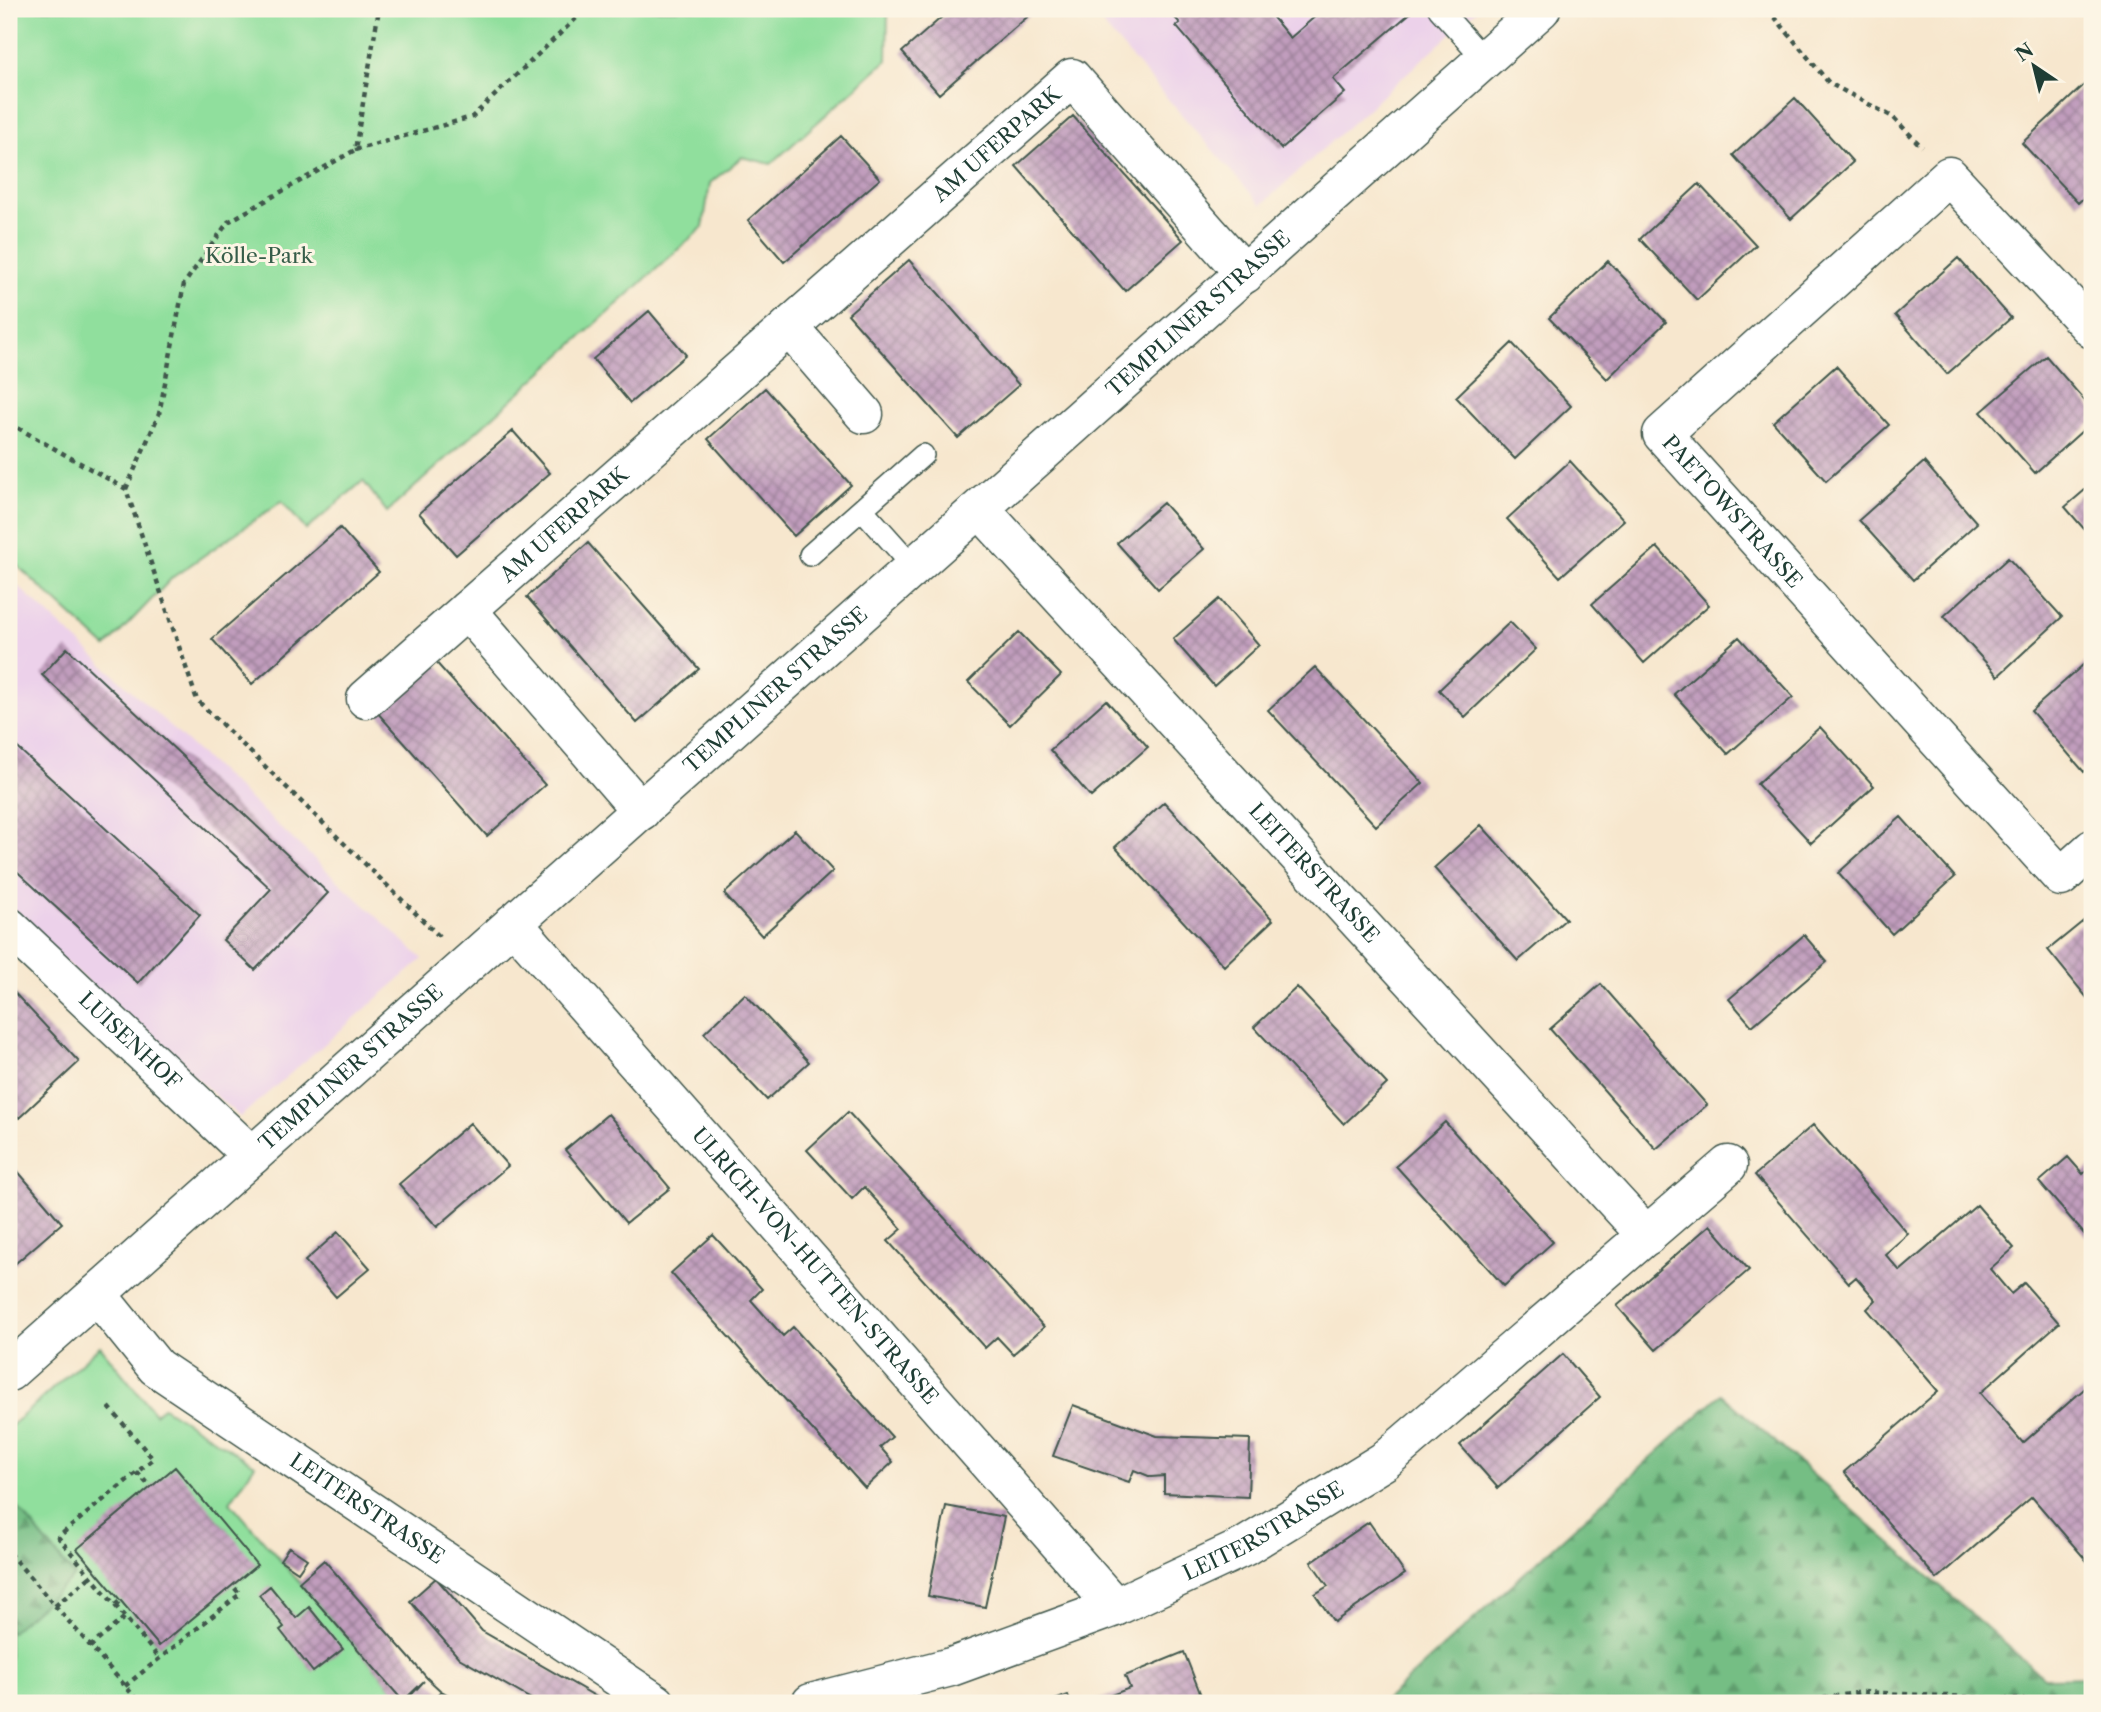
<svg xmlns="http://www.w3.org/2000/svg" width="2101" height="1712" font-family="'Libre Caslon Text',serif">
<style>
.built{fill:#ecd1ea}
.forest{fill:url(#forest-firs);stroke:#4a7e5c;stroke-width:2}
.park{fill:#90df9d;stroke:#588e68;stroke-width:2}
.building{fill:url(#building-cross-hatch)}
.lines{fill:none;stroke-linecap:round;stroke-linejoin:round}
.service-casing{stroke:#3f564b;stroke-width:24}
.minor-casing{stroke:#3f564b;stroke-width:41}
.tertiary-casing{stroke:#3f564b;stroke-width:41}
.path{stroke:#3f564b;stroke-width:4.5;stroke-dasharray:5 5;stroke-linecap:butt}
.service{stroke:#fff;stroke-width:21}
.minor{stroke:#fff;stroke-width:38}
.tertiary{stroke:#fff;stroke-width:38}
.labels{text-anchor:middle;stroke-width:6;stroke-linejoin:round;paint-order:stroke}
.street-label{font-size:21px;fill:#1f3d34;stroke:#fcf5e5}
.park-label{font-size:21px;fill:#365d49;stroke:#fcf5e5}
</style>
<defs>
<pattern id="forest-firs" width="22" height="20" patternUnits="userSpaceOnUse" patternTransform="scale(1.75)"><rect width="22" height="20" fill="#74be84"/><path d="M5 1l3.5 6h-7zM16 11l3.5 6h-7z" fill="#5f9c6d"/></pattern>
<pattern id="building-cross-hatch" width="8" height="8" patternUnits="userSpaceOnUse" patternTransform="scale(1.75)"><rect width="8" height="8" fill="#c19dbd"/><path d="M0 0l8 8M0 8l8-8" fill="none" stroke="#9c819a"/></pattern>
</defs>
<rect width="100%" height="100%" fill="#fcf5e5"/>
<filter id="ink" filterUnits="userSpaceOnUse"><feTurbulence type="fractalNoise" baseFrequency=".0143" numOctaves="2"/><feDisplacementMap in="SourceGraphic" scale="14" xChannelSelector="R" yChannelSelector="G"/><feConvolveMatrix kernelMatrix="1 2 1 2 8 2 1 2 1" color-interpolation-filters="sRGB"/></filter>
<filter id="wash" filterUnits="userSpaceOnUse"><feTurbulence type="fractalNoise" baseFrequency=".00686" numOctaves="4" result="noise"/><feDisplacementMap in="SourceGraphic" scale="28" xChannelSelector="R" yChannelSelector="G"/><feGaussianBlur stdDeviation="1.57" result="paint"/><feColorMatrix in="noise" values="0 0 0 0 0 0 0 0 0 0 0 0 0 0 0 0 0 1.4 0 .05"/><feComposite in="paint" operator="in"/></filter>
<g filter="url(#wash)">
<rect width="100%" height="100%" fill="#f7e7ce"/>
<path class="built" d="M1089,9H1478L1261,205Z
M9,578L423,959L240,1117L9,912Z"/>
<path class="forest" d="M1721,1394L2044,1678L2092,1677V1703H1382Z
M9,1497L75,1577L9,1634Z"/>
<path class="park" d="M9,9H888L887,60L771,164L742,157L710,183L703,227L387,512L363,481L306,530L282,501L173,577L106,647L9,558Z
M100,1346L155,1414L163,1407L255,1465L230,1502L299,1582L406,1703H9V1634L75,1576L9,1497V1428Z"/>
<g id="blocks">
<path class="building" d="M951,9H1033L1034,11L939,94L902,52Z
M1167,9H1266L1290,38L1324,9H1415L1333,79L1345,93L1281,149L1176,26L1180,23Z
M2084,85L2092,94V190L2078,203L2022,143Z
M1795,98L1853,162L1791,219L1733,155Z
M1073,116L1183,240L1125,291L1016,166Z
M841,136L880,179L784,262L748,220Z
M1699,184L1756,245L1697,300L1640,239Z
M1958,258L2011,318L1947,374L1895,315Z
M909,260L1019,385L958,438L848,314Z
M1608,261L1666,322L1607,379L1549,318Z
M649,311L686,355L630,403L593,359Z
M1512,343L1571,406L1515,459L1456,397Z
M2046,356L2092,409V422L2035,473L1981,412Z
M1836,366L1889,425L1826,481L1773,422Z
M765,388L851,485L794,536L708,439Z
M513,431L550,473L456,555L419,513Z
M1570,461L1624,520L1560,577L1507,519Z
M1924,462L1977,523L1913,580L1859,520Z
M2092,484V538L2065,507Z
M1163,503L1204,549L1158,589L1117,543Z
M340,528L379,572L252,684L212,639Z
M588,543L699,669L637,723L527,597Z
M1657,547L1709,605L1644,663L1592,604Z
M2008,558L2062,617L1998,676L1944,616Z
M1219,599L1259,645L1214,686L1173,639Z
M1510,622L1536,649L1465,717L1439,690Z
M1019,632L1061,675L1010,725L968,682Z
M1739,637L1793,697L1728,754L1674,694Z
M67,648L328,893L255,970L223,940L271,889L42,675Z
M2092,657V765L2084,772L2031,711Z
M434,660L545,785L487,836L376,711Z
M1315,667L1423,783L1376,826L1268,710Z
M1106,700L1148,747L1091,797L1050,750Z
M1820,727L1874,786L1811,843L1757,784Z
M9,740L200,915L138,983L9,864Z
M1164,802L1273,920L1224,966L1115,847Z
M1901,817L1955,877L1892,934L1838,873Z
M1481,825L1566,919L1518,961L1434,868Z
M795,830L833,871L762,936L724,894Z
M2092,914V1004L2048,950Z
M1804,935L1827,962L1752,1026L1729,999Z
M1601,984L1707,1105L1656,1149L1550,1029Z
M9,987L79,1062L19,1118L9,1107Z
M1297,987L1387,1084L1344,1124L1254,1027Z
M745,994L809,1062L767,1100L704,1033Z
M848,1112L1044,1327L1013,1354L997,1337L985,1348L888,1241L902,1229L864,1187L852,1199L807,1150Z
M608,1114L670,1188L626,1223L565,1150Z
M1445,1122L1553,1242L1504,1286L1396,1166Z
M470,1123L508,1166L437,1227L399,1184Z
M1813,1125L1908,1234L1885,1254L1900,1271L1977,1205L2014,1248L1990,1269L2011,1294L2024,1283L2059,1323L1980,1393L2023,1443L2092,1382V1567L2032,1497L1937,1579L1844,1472L1938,1391L1867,1309L1876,1300L1856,1277L1849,1283L1755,1175Z
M2068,1157L2083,1174L2092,1166V1243L2039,1182Z
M9,1161L62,1223L9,1269Z
M1710,1225L1749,1270L1656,1350L1617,1306Z
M338,1232L370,1268L336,1297L305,1261Z
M713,1235L762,1289L751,1300L783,1336L793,1327L892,1437L880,1447L893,1462L865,1488L671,1273Z
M1563,1354L1600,1397L1498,1488L1460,1445Z
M1073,1405L1157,1436L1250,1439L1248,1497L1164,1493V1476L1151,1477L1134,1470L1129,1482L1053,1456Z
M175,1467L257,1565L159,1646L77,1549Z
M946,1506L1004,1517L985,1607L928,1596Z
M1369,1522L1405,1574L1334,1622L1315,1594L1328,1586L1311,1562Z
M289,1547L307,1559L298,1572L280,1560Z
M324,1560L427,1678L441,1691L429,1703H404L424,1681L403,1701L299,1582Z
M436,1578L482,1631L607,1703H538L459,1658L410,1601Z
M270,1586L296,1618L309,1607L343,1649L313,1672L280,1630L284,1627L259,1595Z
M1184,1652L1204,1703H1090L1130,1688L1125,1676Z
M441,1691L463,1703H434Z
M1068,1695L1071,1703H1047Z"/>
</g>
</g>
<g filter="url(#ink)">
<use href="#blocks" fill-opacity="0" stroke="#3f564b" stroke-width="2"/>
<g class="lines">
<g class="service-casing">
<path id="service" d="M1439,9L1485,60
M862,509L923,455
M810,555L862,509L914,567"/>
</g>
<g class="minor-casing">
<g id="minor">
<path d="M789,327L864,414"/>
<path id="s1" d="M2092,329L1949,176L1662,434L2061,877L2092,849"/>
<path id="s2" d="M980,509L1647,1236"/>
<path d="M467,610L641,811"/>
<path id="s3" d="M366,699L1072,78L1245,274"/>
<path id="s4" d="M513,923L1115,1607"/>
<path id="s5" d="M9,927L252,1156"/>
<path id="s6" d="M97,1294L156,1367L656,1703"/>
<path id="s7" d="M811,1703L951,1667L1115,1607L1244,1547L1384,1461L1728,1165"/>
</g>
</g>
<g class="tertiary-casing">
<g id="tertiary">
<path id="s8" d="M9,1372L1541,9"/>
</g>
</g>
<path class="path" d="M1768,9L1829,83L1893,117L1922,147
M355,150L472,117L586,9
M9,423L126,489L197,700L439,936
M126,489L159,414L184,284L228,222L355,150L379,9
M109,1407L153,1459L58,1537L159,1658
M137,1472L150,1487
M9,1553L140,1703
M115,1605L121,1600
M55,1606L91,1576
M90,1647L125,1617
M125,1686L240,1594L232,1585
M1794,1703L1862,1692L2092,1703"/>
<use href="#service" class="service"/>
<use href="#minor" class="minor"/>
<use href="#tertiary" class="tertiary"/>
</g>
</g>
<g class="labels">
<g class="street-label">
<text dy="7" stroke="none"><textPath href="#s3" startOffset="840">AM UFERPARK</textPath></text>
<text dy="7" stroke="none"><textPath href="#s8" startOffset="1592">TEMPLINER STRASSE</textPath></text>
<text dy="7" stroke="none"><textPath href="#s1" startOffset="700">PAETOWSTRASSE</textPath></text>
<text dy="7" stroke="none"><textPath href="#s3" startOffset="264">AM UFERPARK</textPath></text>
<text dy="7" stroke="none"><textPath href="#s8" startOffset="1026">TEMPLINER STRASSE</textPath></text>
<text dy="7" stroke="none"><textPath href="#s2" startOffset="494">LEITERSTRASSE</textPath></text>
<text dy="7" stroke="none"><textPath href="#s5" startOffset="166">LUISENHOF</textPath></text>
<text dy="7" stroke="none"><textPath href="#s8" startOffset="458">TEMPLINER STRASSE</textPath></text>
<text dy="7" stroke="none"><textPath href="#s4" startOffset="457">ULRICH-VON-HUTTEN-STRASSE</textPath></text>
<text dy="7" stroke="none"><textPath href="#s6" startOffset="348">LEITERSTRASSE</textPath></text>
<text dy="7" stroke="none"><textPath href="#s7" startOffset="486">LEITERSTRASSE</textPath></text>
</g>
<g class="park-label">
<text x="259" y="263">Kölle-Park</text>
</g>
</g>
<rect width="2101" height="1712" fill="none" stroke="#fcf5e5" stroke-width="35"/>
<g transform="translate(2034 66) rotate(325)" stroke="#fcf5e5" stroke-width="5" paint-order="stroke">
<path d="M0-5L12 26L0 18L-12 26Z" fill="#1f3d34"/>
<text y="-10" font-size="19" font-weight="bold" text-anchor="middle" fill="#1f3d34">N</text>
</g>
</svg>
